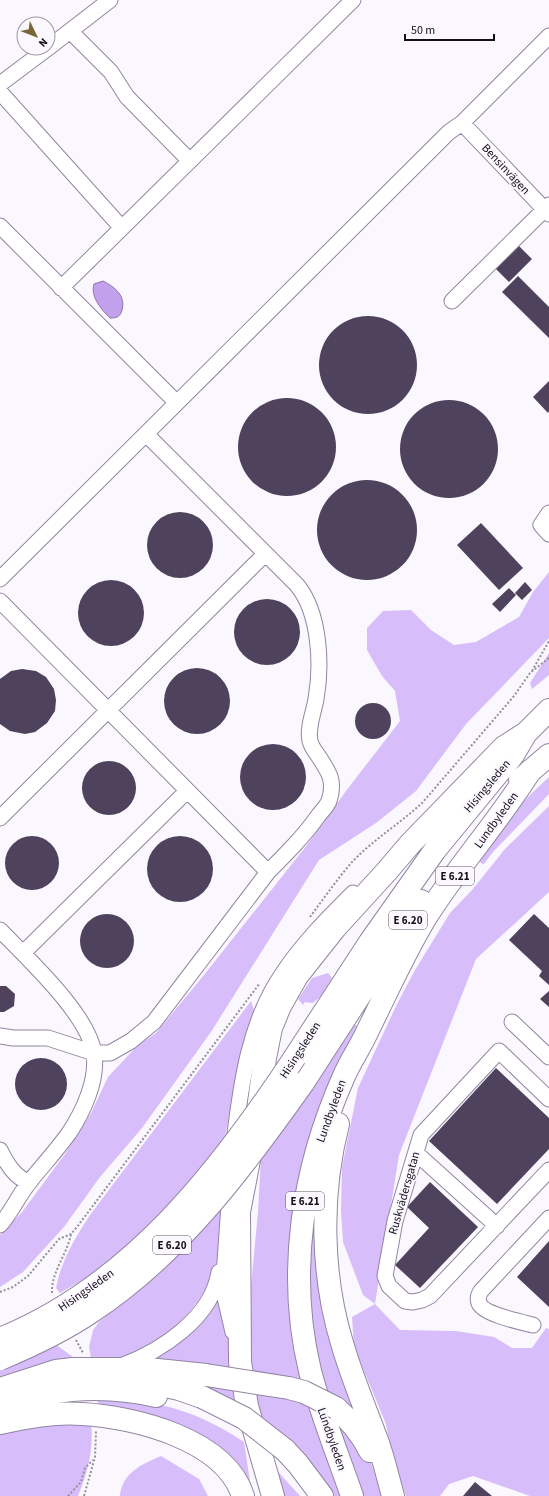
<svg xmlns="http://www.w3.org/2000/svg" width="549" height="1496" font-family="'Source Sans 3',sans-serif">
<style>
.green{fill:#d8bdfb}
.water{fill:#c3a0ec;stroke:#8e74ad}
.building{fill:#4e425d}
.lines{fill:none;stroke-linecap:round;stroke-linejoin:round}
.minor-casing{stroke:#9285a3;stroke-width:17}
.highway-casing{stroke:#9285a3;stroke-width:24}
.path{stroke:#949099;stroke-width:2;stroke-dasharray:2 2;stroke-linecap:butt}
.minor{stroke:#fff;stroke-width:15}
.highway{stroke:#fff;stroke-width:22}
.highway-bridge-casing{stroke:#9285a3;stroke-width:24;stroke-linecap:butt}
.highway-bridge{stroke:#fff;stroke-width:22}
.labels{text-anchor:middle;stroke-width:4;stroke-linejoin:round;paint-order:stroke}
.shield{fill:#faf7fe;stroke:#59555e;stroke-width:1}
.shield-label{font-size:11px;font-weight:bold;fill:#140f1a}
.street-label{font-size:12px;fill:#140f1a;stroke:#faf7fe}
</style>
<rect width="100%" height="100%" fill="#faf7fe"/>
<path class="green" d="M549,572V638L466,724L416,791L376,823L319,860L211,1032L142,1128L100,1177L64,1227L23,1272L0,1287V1235L22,1212L65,1154L91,1113L108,1077L137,1046L156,1033L204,975L307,845L346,791L400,721L395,691L382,676L367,650V628L383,611L411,610L431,630L454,645L476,642L519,617L533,592Z
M549,653V675L532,689L530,683Z
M549,777V794L493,852L484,864L481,863L476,856C497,827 523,801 549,777Z
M549,806V892L476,959L399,1155L375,1304L400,1330L456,1331L494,1337L512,1348H532L546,1328L549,1329V1496H530L473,1476L449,1484L440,1496H406L392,1457L386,1424L354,1347L352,1317L375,1304L363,1295L343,1242L341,1211L342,1167L358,1088L396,1006L415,970L450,913L472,890L505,849Z
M328,973L332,978L321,996L313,1003L305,1002L303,1005L298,999L312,978Z
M251,1001L255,1013L240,1056L225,1137L177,1197L107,1266L60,1293L56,1288C61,1261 75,1238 90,1215Z
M353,1023L361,1029L310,1144L308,1387L250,1375L248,1317L258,1212L261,1158Z
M322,1187L364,1423L331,1398L318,1379L305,1252Z
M226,1202C223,1219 222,1253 216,1268C201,1308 159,1350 116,1360C109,1361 100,1362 92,1363L89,1347L93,1330L99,1322L138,1289Z
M218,1293L227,1321L234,1373L143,1364Z
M55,1344L80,1362L0,1386V1370L22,1361Z
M180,1380L235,1386L239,1408Z
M253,1388L307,1400L347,1496H332L258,1422Z
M97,1397C118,1399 140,1401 160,1405C190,1411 219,1425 244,1442L251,1488L241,1476L99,1410Z
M336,1416L369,1458L384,1496H360L333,1429Z
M91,1422C94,1448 88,1472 78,1496H0V1430Z
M161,1456L199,1479L208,1496H120C122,1473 142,1464 161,1456Z
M270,1463L300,1496H281Z"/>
<path class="water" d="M103,281C115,287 126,296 122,310C120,317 117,318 110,318C102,310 90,297 94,284Z"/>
<path class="building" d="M518,245L532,259L509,282L495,268Z
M518,276L549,307V338L502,292Z
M319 365a49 49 0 1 1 98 0a49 49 0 1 1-98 0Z
M549,381V411L548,413L533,397Z
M238 447a49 49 0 1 1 98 0a49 49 0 1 1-98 0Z
M400 449a49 49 0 1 1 98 0a49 49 0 1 1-98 0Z
M317 530a50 50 0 1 1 100 0a50 50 0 1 1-100 0Z
M147 545a33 33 0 1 1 66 0a33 33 0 1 1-66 0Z
M481,523L523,568L499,590L457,545Z
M78 613a33 33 0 1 1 66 0a33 33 0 1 1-66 0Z
M525,582L532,590L522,600L515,593Z
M509,588L516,595L500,612L492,604Z
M234 632a33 33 0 1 1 66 0a33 33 0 1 1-66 0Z
M164 701a33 33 0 1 1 66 0a33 33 0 1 1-66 0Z
M22,669L36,671L46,677L54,689L56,700L55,711L47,723L35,732L25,734L10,731L0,724V679L11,671Z
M355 721a18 18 0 1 1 36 0a18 18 0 1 1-36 0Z
M240 777a33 33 0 1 1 66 0a33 33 0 1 1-66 0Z
M82 788a27 27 0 1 1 54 0a27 27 0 1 1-54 0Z
M5 863a27 27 0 1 1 54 0a27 27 0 1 1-54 0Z
M147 869a33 33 0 1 1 66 0a33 33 0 1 1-66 0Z
M534,914L549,928V985L539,976L542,971L509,940Z
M80 941a27 27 0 1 1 54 0a27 27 0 1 1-54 0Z
M0,986H6L15,994L14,1006L4,1012H0Z
M549,991V1007L540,999Z
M15 1084a26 26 0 1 1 52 0a26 26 0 1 1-52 0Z
M496,1068L549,1118V1149L497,1204L429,1141Z
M430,1182L478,1227L420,1288L395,1265L429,1228L407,1207Z
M549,1241V1307L517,1277Z
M475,1482L492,1496H463Z"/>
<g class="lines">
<g class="minor-casing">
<path id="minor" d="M70,31L111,72L127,97L190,161
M48,48L110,0
M0,84L48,48
M0,92L121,227
M462,123L549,214
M0,226L177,403
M61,288L353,0
M452,301L549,205
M146,434L297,585C320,613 322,665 316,699C314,712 307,727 310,741C311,745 314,750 317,754C328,771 336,780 329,801C327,806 322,811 318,816C304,836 286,854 268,872
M549,513L541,525L549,534
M0,579L449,132L462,123L549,36
M0,601L268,872L154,1022L131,1041L110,1053H94L48,1038H13L0,1036
M0,818L265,554
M0,930C27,958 90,1016 94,1054C98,1080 83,1112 69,1133C57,1150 43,1165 31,1180C19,1194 12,1212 0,1225
M23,953L187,791
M512,1022L549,1057
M549,1099L499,1051L421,1135L395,1221L385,1276L389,1286L405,1301L413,1302L422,1300L430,1296L549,1170
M234,1141C241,1084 249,1022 283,973C303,943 328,918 353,893
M0,1150C7,1164 14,1176 29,1183
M416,1153L497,1226
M231,1177L223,1289L233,1332
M533,1325C521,1322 483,1314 479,1303C477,1298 479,1294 481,1291L549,1218
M121,1366C161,1351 212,1318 219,1272"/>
</g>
<g class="highway-casing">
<path id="highway" d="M520,780L549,755
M295,1057L370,942L435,850L513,755L526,733L549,710
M303,1083L421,901
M257,1117L265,1058L271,1028L280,1006L297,976L335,928L387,871L410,844L504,747L526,733
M338,1124C320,1194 321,1274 342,1343C352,1378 366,1410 378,1443C384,1460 388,1478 393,1496
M251,1150L239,1212L240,1362L247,1406L273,1496
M138,1380L179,1389L202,1397
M0,1389L56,1371L73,1369H148L206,1375
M0,1407C50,1388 104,1384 156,1396
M336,1408C351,1421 361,1433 370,1451
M0,1423C27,1417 54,1412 82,1414C134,1417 225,1439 243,1496
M285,1450L298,1464L322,1496
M352,1496C338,1455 321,1414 310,1371C286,1272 303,1168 344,1076C351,1060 361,1046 368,1030C387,992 404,953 426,917C458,866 499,821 530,771"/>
</g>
<path class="path" d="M532,671L549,641
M310,917C324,898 338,878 353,861C374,839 401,823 423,802L514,696L530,673L549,658
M0,1292L13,1287L28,1276L59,1239L71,1234L77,1227L260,983
M52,1293C51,1272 67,1255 71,1234
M76,1340L83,1353
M68,1496L81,1482L85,1468L93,1460
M84,1496L95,1457L96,1431"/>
<use href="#minor" class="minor"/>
<use href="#highway" class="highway"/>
<g class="highway-bridge-casing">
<path id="highway-bridge" d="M0,1339C131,1286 220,1171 295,1057
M0,1359C31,1346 63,1331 91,1312C179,1254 243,1168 303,1083
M206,1375L289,1388L304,1392L336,1408
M202,1397L244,1418L285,1450"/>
</g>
<use href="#highway-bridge" class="highway-bridge"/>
</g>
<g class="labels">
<g class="shield">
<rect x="436" y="867" width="38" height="18" rx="3"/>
<rect x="389" y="911" width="38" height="18" rx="3"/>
<rect x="286" y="1192" width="38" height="18" rx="3"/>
<rect x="153" y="1236" width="38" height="18" rx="3"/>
</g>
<g class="shield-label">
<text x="455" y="880">E 6.21</text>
<text x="408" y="924">E 6.20</text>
<text x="305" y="1205">E 6.21</text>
<text x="172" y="1249">E 6.20</text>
</g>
<g class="street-label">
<text transform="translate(506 169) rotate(47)" y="4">Bensinvägen</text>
<text transform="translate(487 786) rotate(-50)" y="4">Hisingsleden</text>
<text transform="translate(496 820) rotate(-54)" y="4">Lundbyleden</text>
<text transform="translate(300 1050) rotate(-57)" y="4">Hisingsleden</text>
<text transform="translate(331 1111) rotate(-70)" y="4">Lundbyleden</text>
<text transform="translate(404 1193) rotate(-74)" y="4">Ruskvädersgatan</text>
<text transform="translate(86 1290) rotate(-35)" y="4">Hisingsleden</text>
<text transform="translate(332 1439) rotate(71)" y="4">Lundbyleden</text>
</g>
</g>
<g transform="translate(36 36) rotate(133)"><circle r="19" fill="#faf7fe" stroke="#9e9aa3"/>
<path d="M0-3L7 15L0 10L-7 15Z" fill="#786836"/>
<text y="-6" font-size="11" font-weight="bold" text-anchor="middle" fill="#140f1a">N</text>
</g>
<path d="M405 34v6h89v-6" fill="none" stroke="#140f1a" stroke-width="2"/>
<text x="411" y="34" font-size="12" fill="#140f1a" stroke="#faf7fe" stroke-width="3" paint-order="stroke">50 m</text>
</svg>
